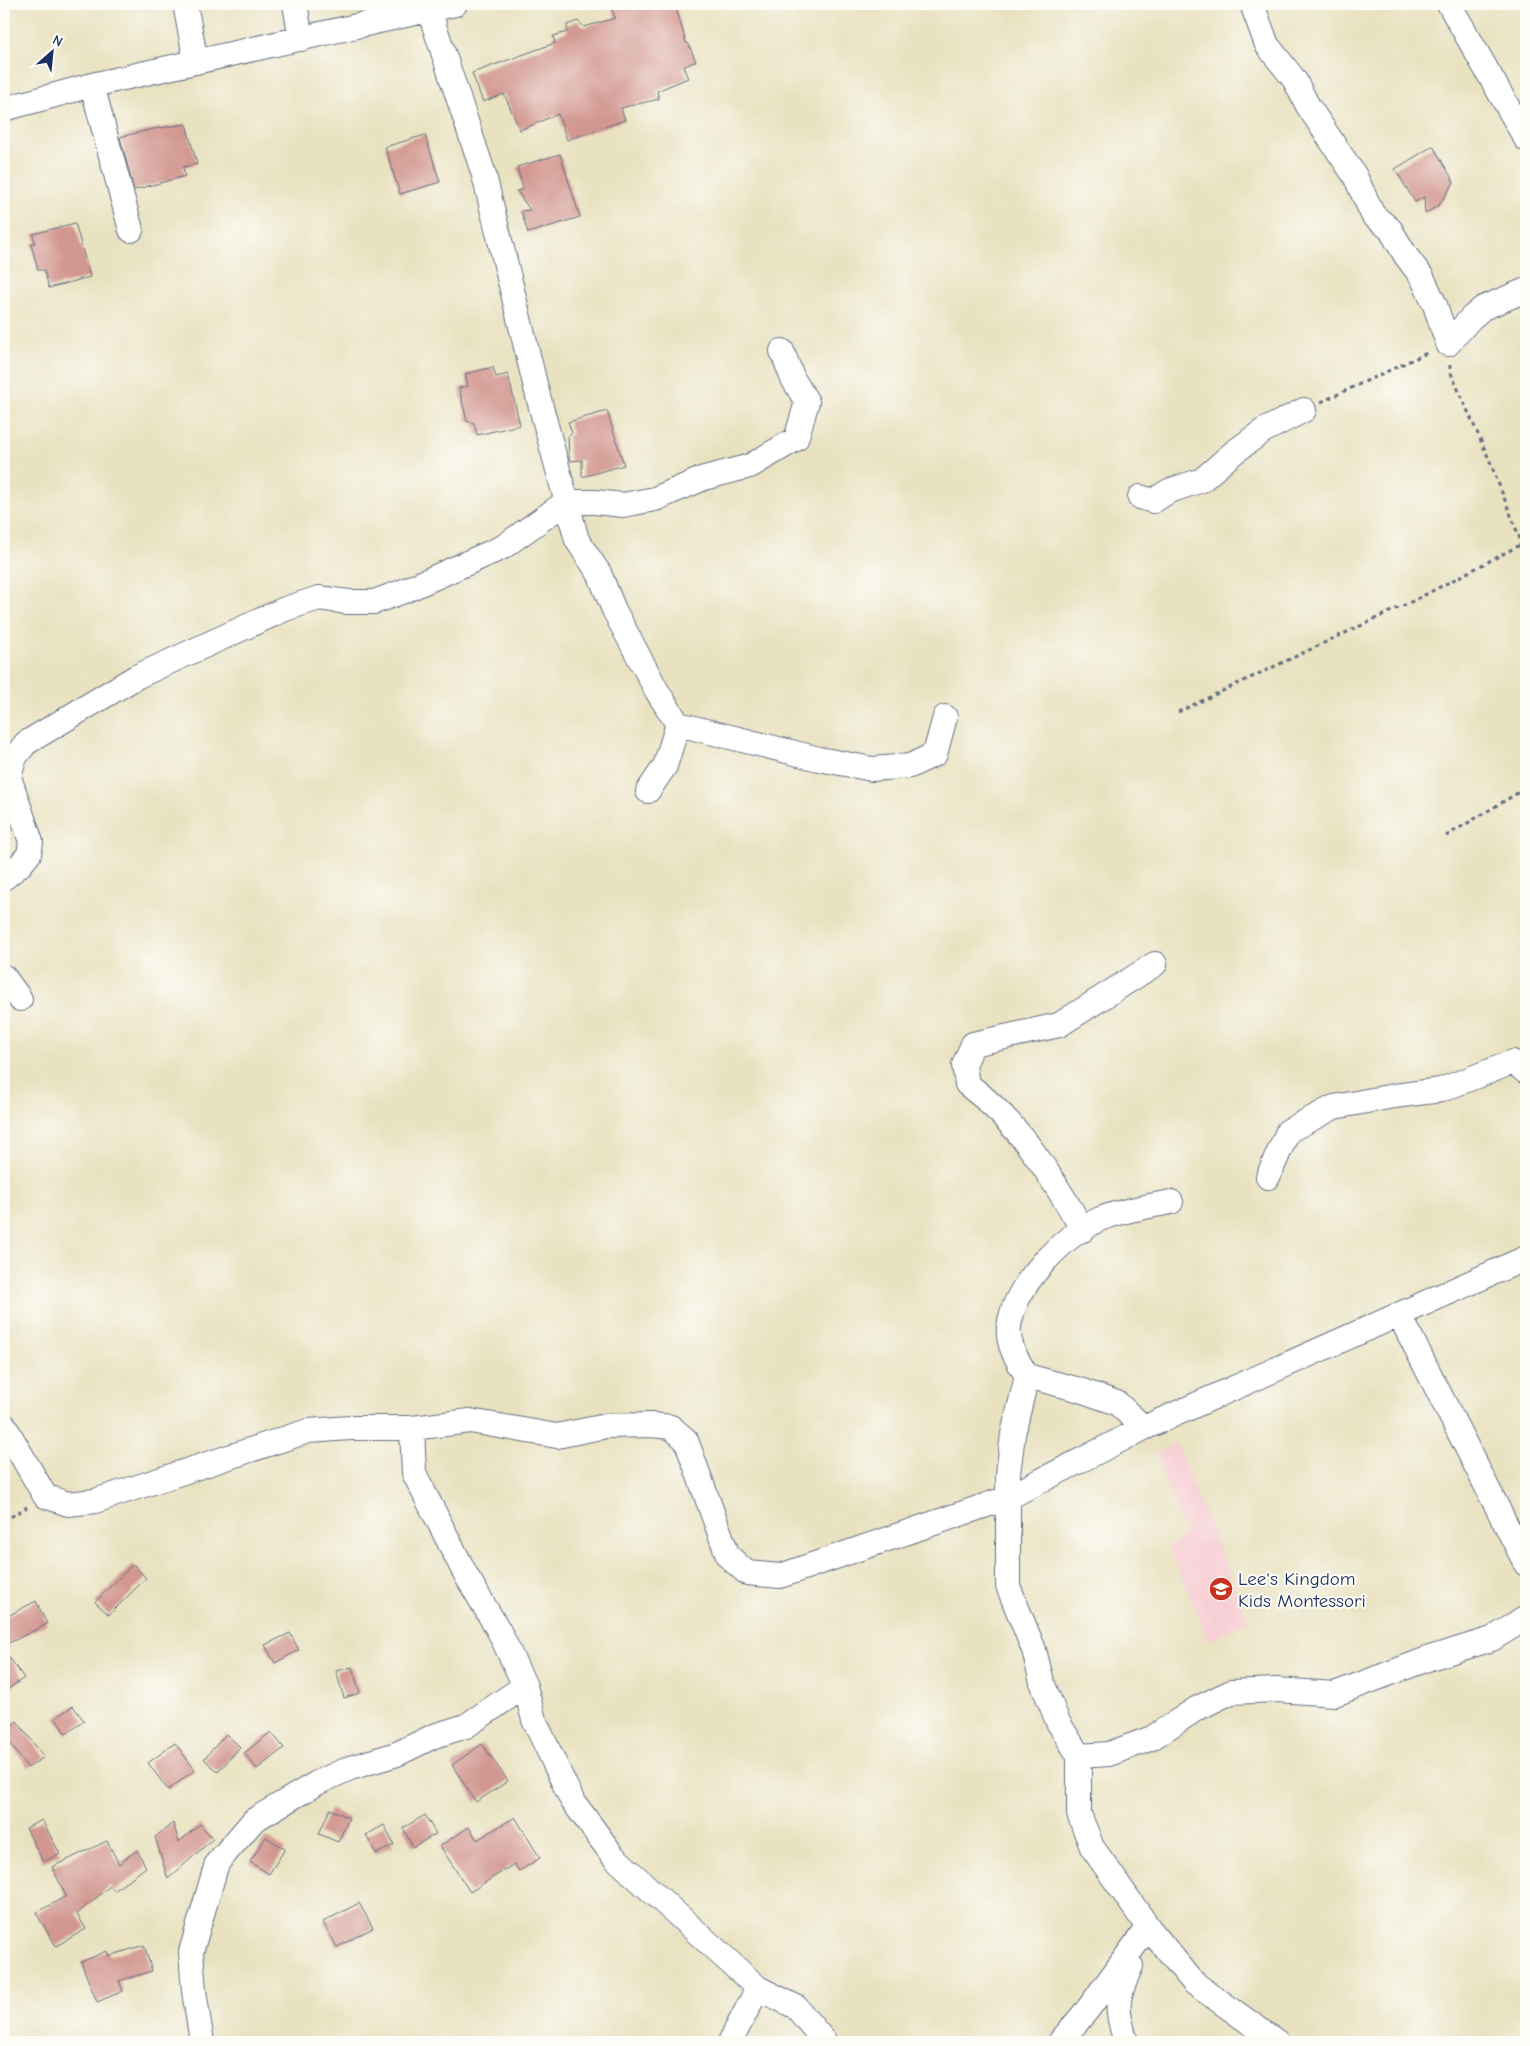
<svg xmlns="http://www.w3.org/2000/svg" width="1530" height="2046" font-family="'Comic Neue',sans-serif">
<style>
.built{fill:#f7cfd5}
.building{fill:#d29790}
.lines{fill:none;stroke-linecap:round;stroke-linejoin:round}
.minor-casing{stroke:#636e81;stroke-width:26}
.path{stroke:#636e81;stroke-width:3;stroke-dasharray:4 4;stroke-linecap:butt}
.minor{stroke:#fff;stroke-width:24}
.labels{text-anchor:middle;stroke-width:4;stroke-linejoin:round;paint-order:stroke}
.poi-label{font-size:19px;fill:#1b2f5e;stroke:#fdfcf7;text-anchor:start}
</style>
<rect width="100%" height="100%" fill="#fdfcf7"/>
<filter id="ink" filterUnits="userSpaceOnUse"><feTurbulence type="fractalNoise" baseFrequency=".02" numOctaves="2"/><feDisplacementMap in="SourceGraphic" scale="10" xChannelSelector="R" yChannelSelector="G"/><feConvolveMatrix kernelMatrix="1 2 1 2 8 2 1 2 1" color-interpolation-filters="sRGB"/></filter>
<filter id="wash" filterUnits="userSpaceOnUse"><feTurbulence type="fractalNoise" baseFrequency=".0096" numOctaves="4" result="noise"/><feDisplacementMap in="SourceGraphic" scale="20" xChannelSelector="R" yChannelSelector="G"/><feGaussianBlur stdDeviation="1.12" result="paint"/><feColorMatrix in="noise" values="0 0 0 0 0 0 0 0 0 0 0 0 0 0 0 0 0 1.4 0 .05"/><feComposite in="paint" operator="in"/></filter>
<g filter="url(#wash)">
<rect width="100%" height="100%" fill="#e9e2c1"/>
<path class="built" d="M1176,1444L1249,1621L1209,1641L1169,1548L1185,1534L1162,1473L1157,1453Z"/>
<g id="blocks">
<path class="building" d="M610,4H675L686,43H688L696,61L683,67L688,78L657,91L659,99L621,108L625,120L567,140L558,114L520,130L504,94L483,102L472,73L555,43L553,36L567,32V25L578,21L584,27L615,18Z
M186,124L197,164L183,167L185,176L134,190L120,137L153,129Z
M425,135L440,182L400,194L385,147Z
M1433,146L1454,182L1439,205L1425,214L1424,197L1415,202L1395,169Z
M560,154L580,217L528,233L521,211L530,210L517,191L523,189L517,167Z
M75,223L90,277L49,288L44,270H38L31,244L35,243L33,234Z
M493,367L496,377L508,374L520,425L477,435L474,423L467,421L459,388L468,386L465,374Z
M607,411L624,465L582,477V460L570,461L569,457L568,437L572,433L568,422Z
M133,1564L146,1578L109,1615L95,1602Z
M36,1601L47,1624L9,1643L4,1633V1618Z
M290,1633L299,1650L275,1663L265,1645Z
M4,1650L24,1678L4,1692Z
M352,1667L360,1693L344,1698L336,1671Z
M73,1706L84,1721L66,1734L55,1718Z
M17,1721L44,1757L28,1768L4,1735V1731Z
M271,1732L284,1748L257,1769L244,1753Z
M226,1734L240,1747L218,1772L204,1759Z
M175,1743L195,1770L168,1790L148,1763Z
M482,1744L508,1781L476,1802L452,1765Z
M330,1809L349,1818L338,1842L319,1834Z
M425,1815L436,1834L413,1847L403,1828Z
M515,1817L540,1858L519,1871L514,1864L470,1892L440,1846L469,1827L477,1840Z
M42,1820L60,1854L43,1862L26,1828Z
M173,1823L179,1842L200,1824L213,1839L168,1879L155,1837Z
M384,1825L394,1845L376,1854L366,1835Z
M266,1837L285,1849L269,1874L250,1862Z
M107,1841L119,1864L137,1850L146,1867L114,1891L110,1886L77,1914L86,1929L56,1946L36,1913L66,1896L52,1867Z
M359,1903L373,1928L337,1947L323,1922Z
M144,1945L152,1971L119,1981L123,1991L97,2002L81,1962L107,1951L109,1956Z"/>
</g>
</g>
<g filter="url(#ink)">
<use href="#blocks" fill-opacity="0" stroke="#636e81" stroke-width="1"/>
<g class="lines">
<g class="minor-casing">
<path id="minor" d="M185,4L196,62
M295,4L301,39
M427,4L484,175L538,396L577,540L599,573L614,610L657,691L678,724L665,766L648,791
M1252,4L1267,45L1294,79L1308,106L1355,176L1373,215L1390,229L1406,256L1422,277L1435,305L1448,344
M1449,4L1526,139
M4,109L92,85
M131,230L92,85L455,4
M1448,344L1471,318L1483,308L1526,290
M1140,497L1153,501L1169,491L1202,480L1233,453L1263,431L1304,410
M678,724L819,759L872,769L910,766L935,754L945,717
M4,878L20,865L29,854L31,842L9,777L15,757L26,743L136,677L285,609L319,598L348,602H374L404,591L503,547L566,502H595L623,505L655,499L704,478L750,466L796,439L807,402L793,379L782,351
M4,977L20,999
M1268,1177L1288,1131L1334,1107L1394,1096L1441,1090L1513,1062L1526,1072
M1083,1230C1050,1174 1020,1124 967,1084L964,1065L973,1044L1059,1025L1155,964
M1400,1316L1526,1564
M1027,1376L1013,1434L1008,1474V1586L1034,1650L1042,1682L1058,1722L1079,1756L1109,1754L1152,1738L1196,1709L1231,1692L1277,1690L1335,1694L1430,1658L1492,1639L1526,1618
M4,1425L45,1496L68,1504L95,1501L308,1431L350,1428H412L470,1421L557,1436L606,1426L652,1425L671,1427L686,1440L728,1556L747,1573L780,1576L1007,1498L1144,1428L1526,1258
M412,1428L414,1473L466,1575L499,1631L525,1686L534,1720L572,1800L614,1857L758,1988L796,2007L825,2042
M1144,1428L1117,1403L1080,1390L1027,1376C1018,1361 1007,1345 1009,1327C1014,1285 1063,1236 1100,1219C1119,1211 1150,1206 1171,1202
M1079,1756V1814L1092,1847L1148,1927L1194,1983L1277,2042
M202,2042L194,1991L191,1952L217,1863L254,1820L317,1783L350,1768L397,1754L434,1736L466,1726L525,1686
M730,2042L758,1988
M1060,2042L1088,2009L1148,1927
M1126,2042C1115,2006 1116,2000 1131,1966"/>
</g>
<path class="path" d="M1450,365V371L1489,459L1522,544
M1321,402L1429,352
M1178,712L1415,600L1522,544L1526,548
M1446,836L1526,788
M4,1521L27,1507"/>
<use href="#minor" class="minor"/>
</g>
</g>
<defs>
<g id="school-disc" transform="scale(1.25)"><circle r="9.5" fill="#c8321e" stroke="#fdfcf7"/><path d="M0-5L7-2L0 1L-7-2ZM-4 1L0 2.5L4 1V4Q0 6-4 4Z" fill="#fff"/></g>
</defs>
<g fill-rule="evenodd">
<use href="#school-disc" x="1221" y="1589"/>
</g>
<g class="labels">
<g class="poi-label">
<text x="1238" y="1585">Lee's Kingdom<tspan x="1238" dy="22">Kids Montessori</tspan></text>
</g>
</g>
<rect width="1530" height="2046" fill="none" stroke="#fdfcf7" stroke-width="20"/>
<g transform="translate(52 52) rotate(27)" stroke="#fdfcf7" stroke-width="4" paint-order="stroke">
<path d="M0-4L9 19L0 12L-9 19Z" fill="#1b2f5e"/>
<text y="-8" font-size="14" font-weight="bold" text-anchor="middle" fill="#1b2f5e">N</text>
</g>
</svg>
